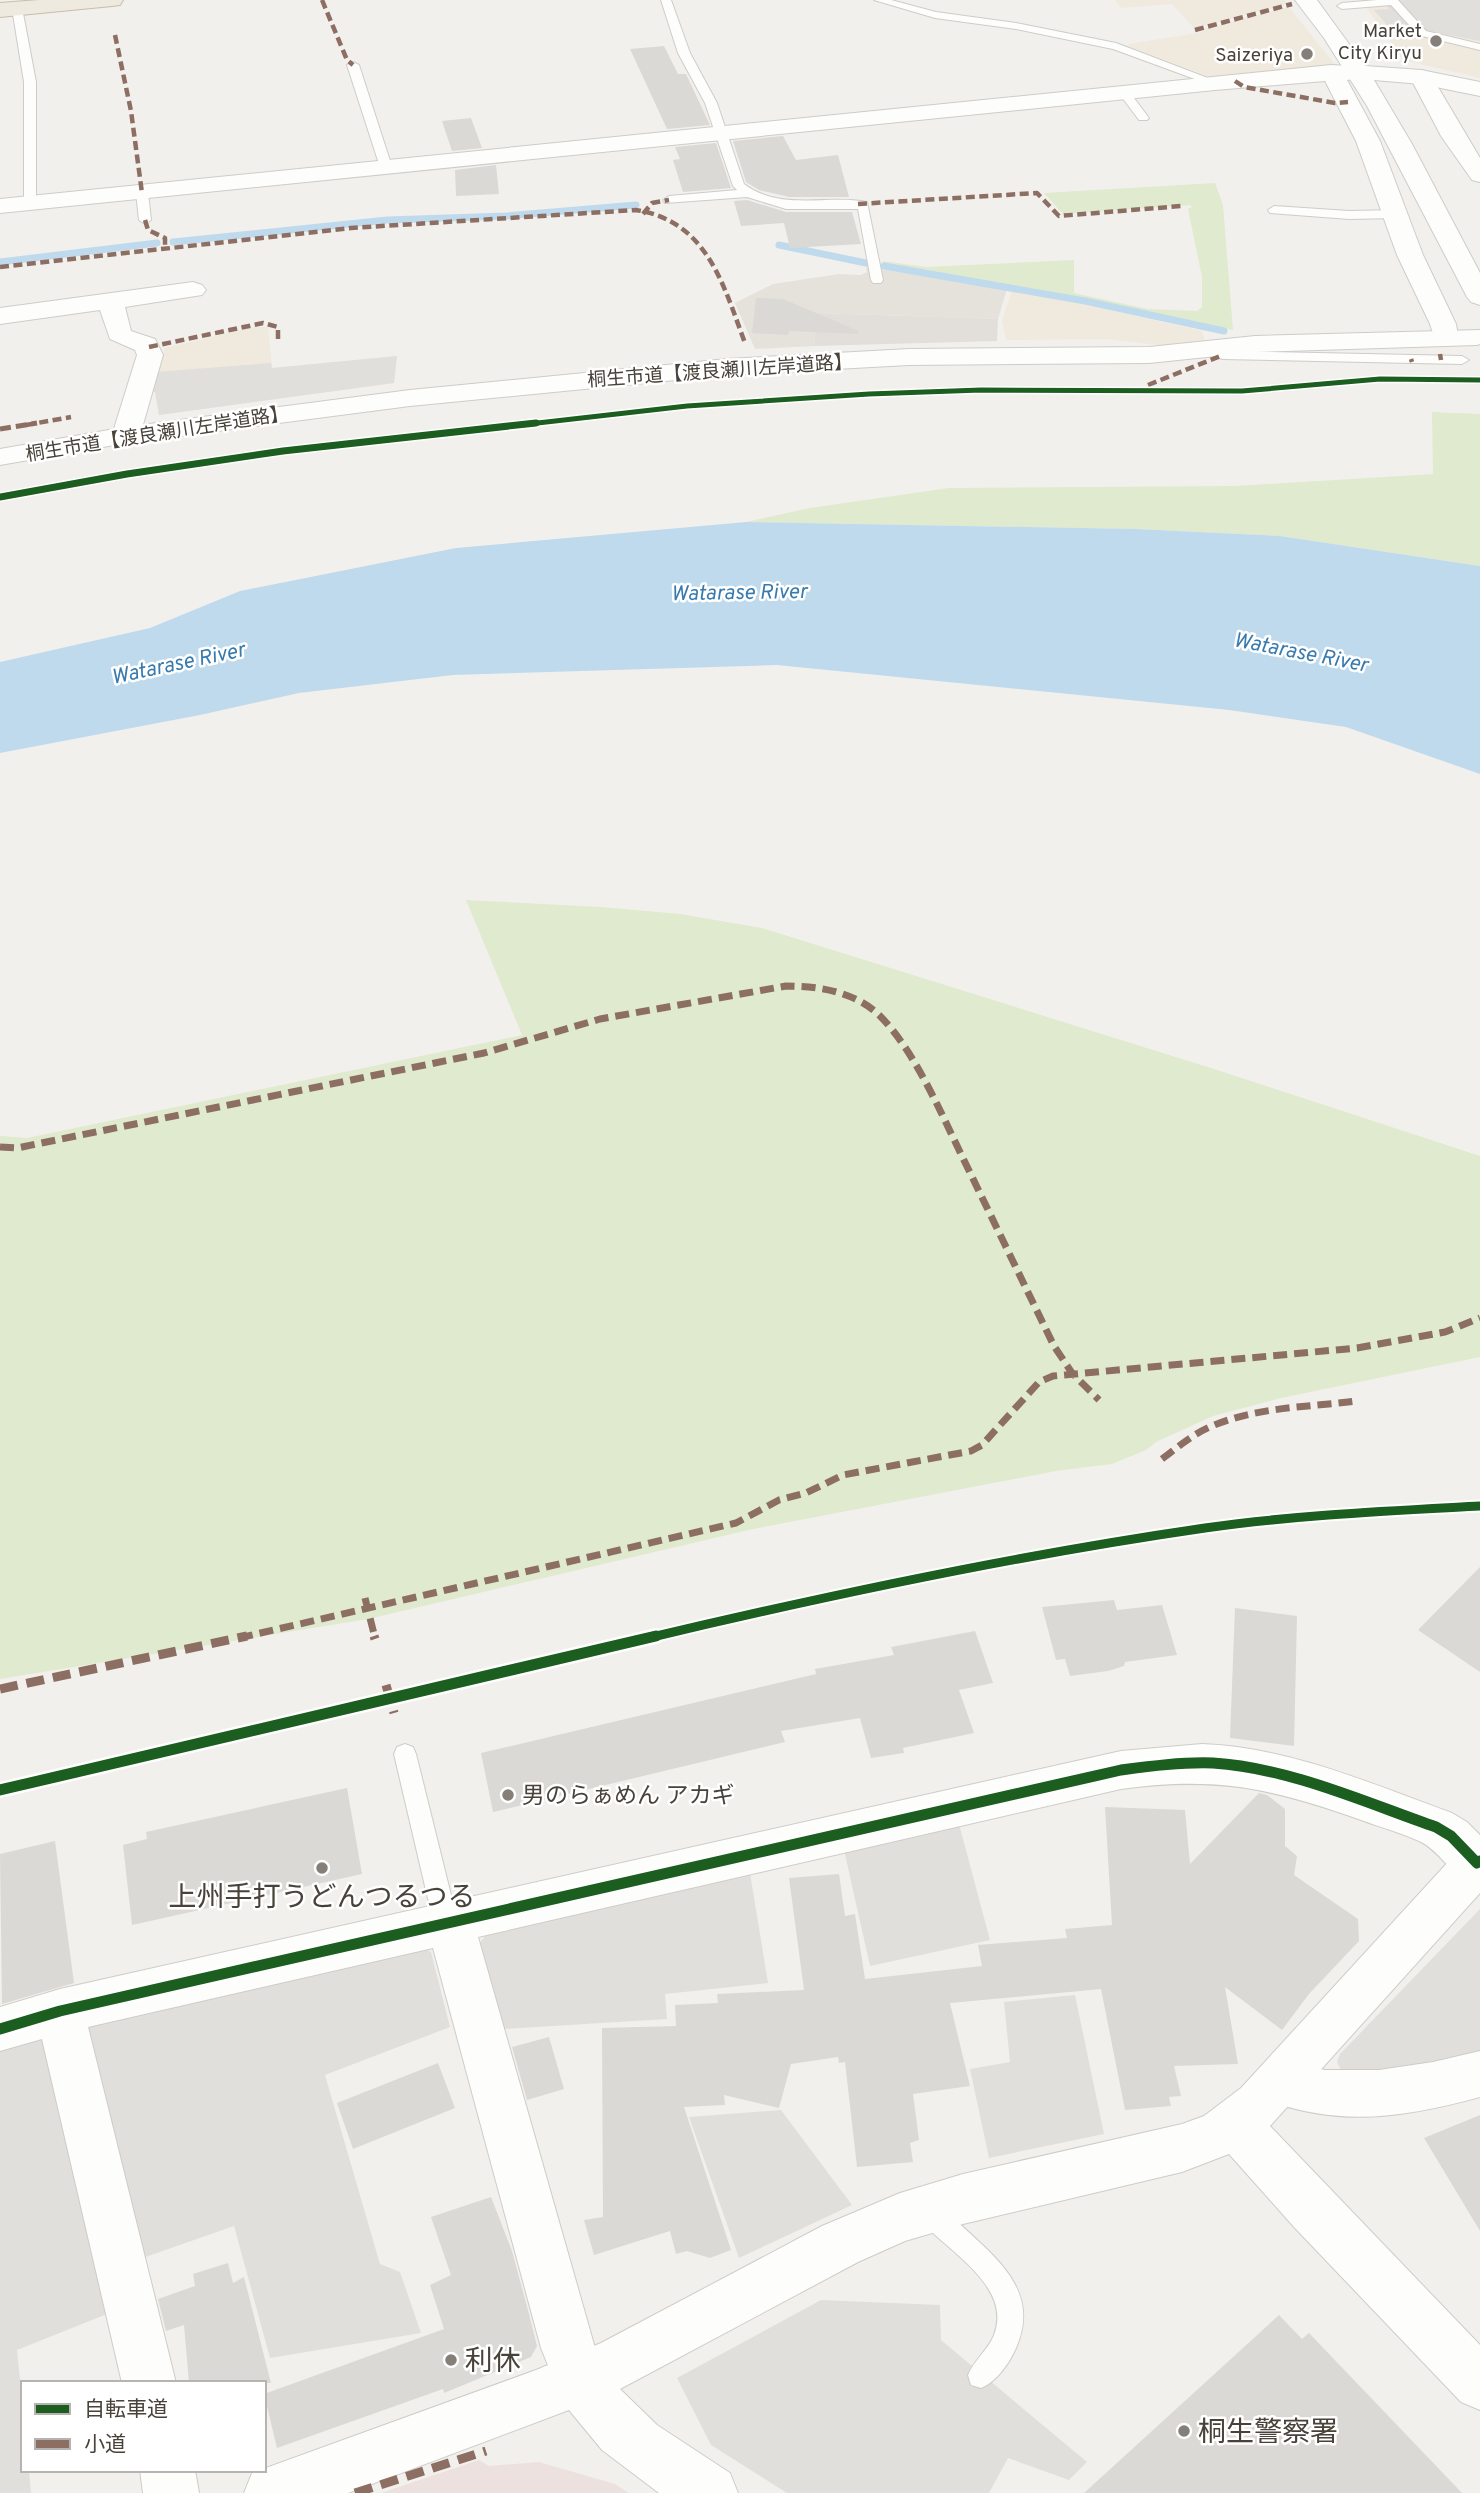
<svg xmlns="http://www.w3.org/2000/svg" width="1480" height="2493" font-family="Overpass,'Noto Sans JP',sans-serif">
<style>
.residential{fill:#e5e2db}
.commercial{fill:#f0e9dd}
.industrial{fill:#e2dfdb}
.medical{fill:#ece1de}
.green{fill:#dfeace}
.parking{fill:#e1dfdc}
.water{fill:#c0daed}
.lines{fill:none;stroke-linecap:round;stroke-linejoin:round}
.stream{stroke:#c0daed;stroke-width:7}
.building{fill:#dbd9d5}
.service-casing{stroke:#ceccc8;stroke-width:2}
.minor-casing{stroke:#ceccc8;stroke-width:2}
.tertiary-casing{stroke:#ceccc8;stroke-width:2}
.trunk-casing{stroke:#c8bda9;stroke-width:2}
.service{fill:#fdfdfc;fill-rule:evenodd}
.minor{fill:#fdfdfc;fill-rule:evenodd}
.tertiary{fill:#fdfdfc;fill-rule:evenodd}
.trunk{fill:#eeeae0;fill-rule:evenodd}
.quiet-far3{stroke:#8d6e63;stroke-width:4.5;stroke-dasharray:9 4.5;stroke-linecap:butt}
.quiet-far2{stroke:#8d6e63;stroke-width:5;stroke-dasharray:11 5;stroke-linecap:butt}
.quiet-far1{stroke:#8d6e63;stroke-width:7;stroke-dasharray:14 7;stroke-linecap:butt}
.quiet{stroke:#8d6e63;stroke-width:9;stroke-dasharray:18 9;stroke-linecap:butt}
.cycleway-far3-casing{stroke:#fff;stroke-width:8}
.cycleway-far2-casing{stroke:#fff;stroke-width:10}
.cycleway-far1-casing{stroke:#fff;stroke-width:13}
.cycleway-casing{stroke:#fff;stroke-width:16}
.cycleway-far3{stroke:#1b5e20;stroke-width:5}
.cycleway-far2{stroke:#1b5e20;stroke-width:7}
.cycleway-far1{stroke:#1b5e20;stroke-width:9}
.cycleway{stroke:#1b5e20;stroke-width:11}
.poi-dot{fill:#847f78;stroke:#fff;stroke-width:2.5}
.labels{text-anchor:middle;stroke-width:5;stroke-linejoin:round;paint-order:stroke}
.far-poi-label{font-size:19px;fill:#484239;stroke:#fff;text-anchor:end}
.far-street-label{font-size:19px;fill:#484239;stroke:#fff}
.far-water-label{font-size:21px;font-style:italic;fill:#377aae;stroke:#fff}
.poi-label{font-size:23px;fill:#484239;stroke:#fff;text-anchor:start}
.near-poi-label{font-size:28px;fill:#484239;stroke:#fff;text-anchor:start}
</style>
<rect width="100%" height="100%" fill="#f2f0ec"/>
<path class="residential" d="M866,267L1007,289L998,319L817,313L814,346L755,349L735,303L773,284L839,274L861,275L867,272Z"/>
<path class="commercial" d="M1115,0H1285L1288,4L1194,28L1172,4L1121,8Z
M1361,0H1480V78L1403,60Z
M1289,7L1336,66L1213,78L1128,46L1129,44L1203,32L1201,30Z
M1012,291L1082,304L1202,331L1205,342L1167,346L1107,339L1006,340L1002,320Z
M254,327H268L272,368L397,356L394,383L159,415L155,392H149L165,348Z"/>
<path class="industrial" d="M817,313L998,319L997,341L814,346Z"/>
<path class="medical" d="M479,2460L489,2466L539,2462L615,2484L629,2493H381Z"/>
<path class="green" d="M1215,183L1223,205L1233,330L1085,299L884,264L882,261L926,267L1074,260V293L1148,309L1197,311L1202,307V277L1188,209L1192,207L1190,205L1063,214L1044,193Z
M1432,412L1480,414V566L1280,536L1136,529L746,522L810,508L949,488L1235,486L1433,474Z
M466,900L601,907L680,914L762,928L1214,1069L1480,1156V1357L1281,1398L1213,1416L1156,1442L1146,1450L1112,1464L1056,1471L753,1529L368,1619L0,1679V1136L27,1138L522,1035Z"/>
<path class="parking" d="M1382,0H1480V41L1433,32L1419,38L1400,40L1374,10L1389,9Z
M397,356L394,383L159,415L155,392H149L155,372L271,363L272,368Z
M959,1824L990,1940L870,1966L844,1850Z
M750,1873L768,1983L665,1994L667,2019L503,2029L477,1947L485,1936Z
M1480,1909V2056L1351,2074L1341,2070L1337,2062L1340,2054Z
M421,1947L431,1952L450,2027L325,2075L380,2264L400,2272L421,2333L270,2358L234,2226L134,2261L78,2025Z
M1075,1995L1104,2134L989,2158L970,2069L1010,2062L1004,2002Z
M47,2031L117,2310L17,2350L23,2408V2470H29L31,2493H0V2046Z
M781,2110L852,2205L739,2258L689,2117Z
M821,2300L940,2305L941,2340L1087,2462L1069,2480L1008,2458L989,2493H787L711,2445L677,2378Z"/>
<path class="water" d="M746,522L1136,529L1280,536L1480,566V774L1346,727L1229,710L777,665L453,675L299,693L200,715L0,753V662L150,628L240,591L456,548Z"/>
<g class="lines">
<path class="stream" d="M173,242L387,220L506,216L636,205
M779,245L866,263
M0,262L157,243
M884,266L1085,301L1224,331"/>
</g>
<path class="building" d="M664,46L678,74H686L710,125L667,129L630,49Z
M471,118L482,148L452,151L442,121Z
M783,136L796,160L838,155L849,197H789L759,190L746,182L733,141Z
M716,143L731,188L683,192L673,160L680,159L675,147Z
M496,165L499,194L456,196L455,170Z
M747,200L786,212H852L861,244L790,248L784,223L741,226L734,201Z
M756,298L783,299L859,331L858,334L789,331L788,335L752,333Z
M1480,1567V1672L1418,1630Z
M1114,1600L1117,1610L1162,1605L1177,1655L1125,1662L1124,1666L1108,1671L1070,1676L1065,1659L1056,1660L1042,1607Z
M1235,1608L1297,1616L1294,1746L1230,1738Z
M975,1631L993,1683L959,1690L974,1733L903,1748L904,1753L871,1758L860,1718L781,1731L785,1742L493,1812L481,1753L816,1674L815,1669L894,1655L891,1647Z
M347,1788L362,1874L132,1925L123,1845L147,1839L146,1832Z
M1259,1793L1267,1795L1285,1809V1846L1297,1856L1294,1875L1358,1919L1359,1941L1309,1994L1282,2030L1225,1987L1238,2064L1174,2066L1181,2096L1169,2097L1171,2106L1125,2110L1101,1989L950,2003L970,2086L913,2094L919,2140L910,2143L913,2162L857,2167L845,2062L839,2063L838,2057L791,2064L779,2108L724,2095L725,2105L684,2107L731,2250L710,2258L687,2251L676,2254L670,2231L594,2255L584,2220L603,2217L602,2028L676,2026L675,2005L718,2003L717,1994L804,1990L789,1878L839,1874L845,1916L855,1914L865,1979L982,1966L978,1945L1067,1938L1065,1929L1112,1925L1105,1807L1185,1810L1190,1864Z
M55,1841L74,1983L2,2004L0,1854Z
M549,2037L564,2089L527,2100L512,2047Z
M438,2063L455,2108L353,2149L337,2103Z
M1480,2115V2231L1424,2138Z
M491,2197L512,2251L529,2314L537,2346L531,2357L444,2393L443,2389L277,2448L264,2394L444,2329L430,2285L451,2275L431,2217Z
M228,2263L233,2283L244,2277L271,2383H189L184,2325L166,2331L158,2299L195,2286L193,2274Z
M1279,2315L1302,2339L1309,2333L1462,2493H1084Z"/>
<g class="lines">
<g class="service-casing">
<path id="service" d="M661,0H671L690,53L717,103L744,184C781,212 826,194 867,202L883,280L881,283H873L871,280L858,209H786L747,197L665,203L663,200L669,196L737,190L733,186L705,103L678,53Z
M874,0H891L936,12L1016,23L1116,43L1221,83L1211,85L1113,49L1016,29L935,18Z
M1377,0H1398L1426,31L1480,44V50L1418,35L1391,5L1342,9L1337,6L1342,3Z
M17,5L22,8L36,82V204L30,208L24,204V82L12,8Z
M353,62L359,65L392,167L390,170L380,167L347,65Z
M1120,90H1128L1149,118L1147,120H1139L1118,92Z
M142,189L148,193L151,220L145,224L139,220L136,193Z
M1274,206L1349,211L1396,210L1402,214L1396,218L1349,219L1270,213L1268,210Z
M1204,346L1223,351L1462,356L1469,360L1462,364L1223,359L1199,353L1197,350Z
M405,1744L413,1747L416,1754L452,1899L462,1923L458,1930L450,1934L442,1930L428,1899L394,1754L397,1747Z
M929,2199L938,2202C976,2246 1046,2280 1016,2348C1009,2364 996,2382 981,2388L971,2385L968,2375C974,2360 988,2350 994,2335C1013,2286 947,2251 920,2220L916,2211L920,2202Z"/>
</g>
<g class="minor-casing">
<path id="minor" d="M1331,65L1367,67L1370,72L1367,77L1347,80L1380,141L1423,255L1456,324L1458,336L1454,342L1445,344L1436,342L1430,324L1397,255L1356,141L1325,81L1215,90L0,213V199Z
M1421,70L1429,72L1432,77L1480,158V182L1472,180L1441,136L1410,77L1413,72Z
M193,282L202,285L206,290L202,295L125,307L131,331L155,339L163,355L140,435L136,441L126,443L116,441L112,435L137,355L135,350L110,339L100,310L0,324V308Z
M1202,1744C1288,1747 1372,1784 1452,1813L1467,1822L1480,1835V1882C1455,1884 1442,1852 1421,1842C1402,1833 1380,1827 1361,1820C1271,1788 1216,1776 1121,1789L478,1937L595,2348L607,2379L599,2398L580,2406L561,2398L541,2348L433,1948L88,2027L176,2383H122L42,2039L0,2051V2007L60,1989L1121,1751Z
M1480,2051V2097C1403,2118 1338,2128 1261,2098L1254,2082L1261,2066L1279,2059L1325,2070H1379L1433,2062Z
M140,2470H195L199,2493H143Z"/>
</g>
<g class="tertiary-casing">
<path id="tertiary" d="M1295,0H1317L1365,66L1421,70L1480,82V96L1421,84L1374,80L1412,144L1480,273V305L1471,302L1467,297L1367,106L1324,38Z
M1480,330V344L1477,345L1255,352L1149,363L909,365L727,375L410,406L126,443L0,465V449L126,427L410,390L727,359L909,349L1149,347L1255,336Z
M1477,1843L1480,1844V1893L1270,2126L1480,2345V2410L1461,2402L1294,2227L1229,2154L1182,2172L963,2224L905,2241L858,2262L620,2389L657,2425L730,2473L738,2493H659L602,2450L569,2410L348,2493H244L252,2473L536,2370L601,2343L822,2226L900,2193L963,2174L1182,2124L1204,2116L1241,2088L1460,1849Z"/>
</g>
<g class="trunk-casing">
<path id="trunk" d="M39,0H123L120,5L112,6L0,17V3Z"/>
</g>
<use href="#service" class="service"/>
<use href="#minor" class="minor"/>
<use href="#tertiary" class="tertiary"/>
<use href="#trunk" class="trunk"/>
<path class="quiet-far3" d="M322,0L347,60L353,65
M1195,30L1292,4
M115,35L131,111L142,193
M1235,81L1244,87L1335,103L1348,102
M858,204L1037,193L1059,216L1181,206
M643,214L652,203L669,200
M145,220L148,230L165,238V246
M0,267L351,228L636,210C707,221 723,284 745,343
M149,347L263,323L278,327V341
M1440,354L1441,360
M1411,359L1412,362
M1148,385L1223,355
M26,425L71,417"/>
<path class="quiet-far2" d="M0,429L37,423"/>
<path class="quiet-far1" d="M0,1147L17,1148L484,1053L600,1019L786,986C819,986 856,992 880,1016C914,1050 940,1111 961,1154C992,1218 1023,1282 1054,1346L1072,1373L1099,1400
M1162,1459C1178,1447 1193,1434 1212,1426C1256,1407 1309,1407 1356,1401
M365,1598L375,1638
M239,1638L736,1523L779,1500L806,1493L843,1475L971,1451L982,1445L1039,1382L1053,1376L1357,1348L1445,1332L1480,1318"/>
<path class="quiet" d="M374,1636L375,1639
M386,1685L394,1713
M0,1689L247,1636
M355,2493L486,2451"/>
<g class="cycleway-far3-casing">
<path id="cycleway-far3" d="M520,425L687,406L869,394L981,390L1242,391L1380,379L1480,380"/>
</g>
<g class="cycleway-far2-casing">
<path id="cycleway-far2" d="M0,497L127,474L283,451L536,423"/>
</g>
<g class="cycleway-far1-casing">
<path id="cycleway-far1" d="M648,1638C833,1594 1018,1555 1205,1528C1296,1515 1388,1511 1480,1506"/>
</g>
<g class="cycleway-casing">
<path id="cycleway" d="M0,1790L656,1636
M0,2029L60,2011L1121,1770C1151,1766 1182,1762 1213,1763C1290,1768 1364,1802 1436,1827L1451,1836L1477,1863L1480,1861"/>
</g>
<use href="#cycleway-far3" class="cycleway-far3"/>
<use href="#cycleway-far2" class="cycleway-far2"/>
<use href="#cycleway-far1" class="cycleway-far1"/>
<use href="#cycleway" class="cycleway"/>
</g>
<g class="poi-dot">
<circle cx="1436" cy="41" r="7"/>
<circle cx="1307" cy="54" r="7"/>
<circle cx="508" cy="1795" r="7"/>
<circle cx="322" cy="1868" r="7"/>
<circle cx="451" cy="2360" r="7"/>
<circle cx="1184" cy="2431" r="7"/>
</g>
<g class="labels">
<g class="far-poi-label">
<text x="1422" y="37">Market<tspan x="1422" dy="22">City Kiryu</tspan></text>
<text x="1293" y="61">Saizeriya</text>
</g>
<g class="far-street-label">
<text transform="translate(720 370) rotate(-4)" y="7">桐生市道【渡良瀬川左岸道路】</text>
<text transform="translate(157 433) rotate(-9)" y="7">桐生市道【渡良瀬川左岸道路】</text>
</g>
<g class="far-water-label">
<text transform="translate(739 592) rotate(-1)" y="7">Watarase River</text>
<text transform="translate(1301 652) rotate(11)" y="7">Watarase River</text>
<text transform="translate(178 663) rotate(-12)" y="7">Watarase River</text>
</g>
<g class="poi-label">
<text x="522" y="1803">男のらぁめん アカギ</text>
</g>
<g class="near-poi-label">
<text x="322" y="1906" text-anchor="middle">上州手打うどんつるつる</text>
<text x="465" y="2370">利休</text>
<text x="1198" y="2441">桐生警察署</text>
</g>
</g>
<rect x="21" y="2381" width="245" height="91" fill="#ffffff" stroke="#b6b3b0" stroke-width="2"/>
<rect x="35" y="2404" width="35" height="10" fill="#1b5e20" stroke="#b6b3b0" stroke-width="2"/>
<text x="84" y="2416" font-size="21" fill="#484239">自転車道</text>
<rect x="35" y="2439" width="35" height="10" fill="#8d6e63" stroke="#b6b3b0" stroke-width="2"/>
<text x="84" y="2451" font-size="21" fill="#484239">小道</text>
</svg>
